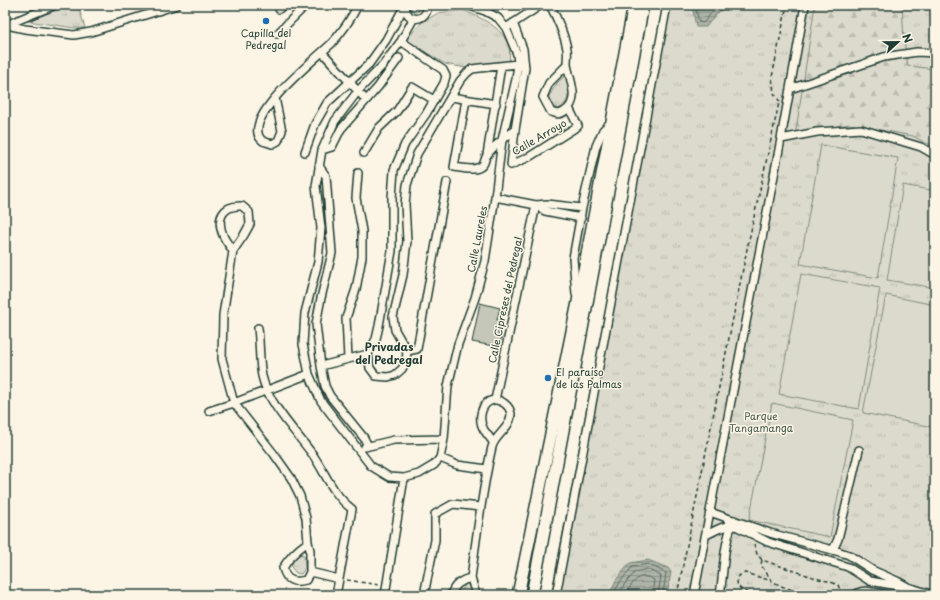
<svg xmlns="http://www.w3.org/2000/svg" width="940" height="600" font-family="'Playpen Sans',sans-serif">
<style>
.grass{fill:url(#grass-tufts);stroke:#7e8c80}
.forest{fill:url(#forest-firs);stroke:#7e8c80}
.garden{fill:#dcdacc;stroke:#7e8c80}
.water{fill:url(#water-rules);stroke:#758479}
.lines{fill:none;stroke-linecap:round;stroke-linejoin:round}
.shore{stroke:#586c62;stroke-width:1}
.building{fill:#c5c7b9;stroke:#1f3d34}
.minor-casing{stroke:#1f3d34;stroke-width:10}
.highway-casing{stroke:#1f3d34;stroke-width:14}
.path{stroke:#1f3d34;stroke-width:1.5;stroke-dasharray:4 3;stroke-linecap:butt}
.minor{stroke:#fcf5e5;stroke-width:7}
.highway{stroke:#fcf5e5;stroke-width:11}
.poi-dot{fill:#1f6fb2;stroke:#fcf5e5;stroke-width:1.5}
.labels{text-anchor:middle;stroke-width:3;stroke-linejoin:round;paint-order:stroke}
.poi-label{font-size:10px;fill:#1f3d34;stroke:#fcf5e5}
.street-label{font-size:10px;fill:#1f3d34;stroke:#fcf5e5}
.park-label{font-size:10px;fill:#455c52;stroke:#fcf5e5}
.neighbourhood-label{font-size:11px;font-weight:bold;fill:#1f3d34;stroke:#fcf5e5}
</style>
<defs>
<pattern id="grass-tufts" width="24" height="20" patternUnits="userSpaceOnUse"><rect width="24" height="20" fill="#dcdacc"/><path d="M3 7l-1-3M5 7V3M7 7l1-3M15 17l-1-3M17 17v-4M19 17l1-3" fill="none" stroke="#bcbcb0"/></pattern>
<pattern id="forest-firs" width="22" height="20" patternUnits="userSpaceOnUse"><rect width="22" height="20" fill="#dcdacc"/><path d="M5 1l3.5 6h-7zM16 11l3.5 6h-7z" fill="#bcbcb0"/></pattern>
<pattern id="water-rules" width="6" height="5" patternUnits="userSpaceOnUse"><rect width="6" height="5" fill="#aeb3a7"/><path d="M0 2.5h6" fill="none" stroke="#8d9389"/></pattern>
</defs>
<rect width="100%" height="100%" fill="#fcf5e5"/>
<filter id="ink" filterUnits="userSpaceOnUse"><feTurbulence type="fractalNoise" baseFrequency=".025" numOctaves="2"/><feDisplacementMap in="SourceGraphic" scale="8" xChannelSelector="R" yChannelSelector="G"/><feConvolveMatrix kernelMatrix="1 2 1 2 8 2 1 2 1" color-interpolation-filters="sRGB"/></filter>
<g filter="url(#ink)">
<path class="grass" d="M71,5H78L85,28H75L27,21Z
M410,5H422L421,8L419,11L415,12L412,10Z
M664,5H935V595H551Z
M463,10C481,18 502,26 509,47C510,52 509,58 510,63L466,68L445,64L406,40L421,23L438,13Z
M566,75C568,91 573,98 559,109L552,107L548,98L557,83Z
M299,554L304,555L305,568L301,574L296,573L291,567L293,561Z
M467,582L474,595H459Z"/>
<path class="forest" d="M815,5H902L904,41L908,66L935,69V148L913,136L849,124L795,137Z"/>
<path class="garden" d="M821,145L898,158L878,278L800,264Z
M903,185L935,191V288L887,280Z
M801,274L880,288L859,409L779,394Z
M886,295L935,305V416L933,427L863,413Z
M772,403L853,420L830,537L749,520Z"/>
<path class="water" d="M692,5H729L716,14L706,27H696Z
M648,560L668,568L671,572L667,595H609L616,580L630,563Z"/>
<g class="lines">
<path class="shore" d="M695,5L699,22L703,23L713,11L721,5
M613,595L620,582L632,567L648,564L666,573L663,595
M619,595L624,585L635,572L647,569L661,576L658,595
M626,595C631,583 640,570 654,580L652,595"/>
</g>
<path class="building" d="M480,303L500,308L497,320H501L498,334L502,335L499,347L472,342Z"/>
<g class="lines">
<g class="minor-casing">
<path id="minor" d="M405,5C405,23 427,23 428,5
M550,5C556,16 565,36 567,49C568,54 567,59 567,64C569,79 581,100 565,111C560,115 557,114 551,112L543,97L549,83L567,65
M279,9L283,5
M414,18L401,41L383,65L358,91L335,121L322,150L316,186L321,228L318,262L305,313L303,344L309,374L321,401L371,466L389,477L404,478L419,474L434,465L440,458L444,439L448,386L458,344L475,298L485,261L495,197L502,140L516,79L518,64L517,54L506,28L498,18L485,11L467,5
M6,25L55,5
M7,25L25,29L74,35L91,32L177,5
M509,26L541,5
M277,34L306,5
M401,41L443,70L446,76L444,83L426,114L405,144L394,170L392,198V251L379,326L376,339L368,354L370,368L376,376L388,377L395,375L402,369L406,361L407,351L395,330L393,317L403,275L407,241L405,204L407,185L417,154L460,81L467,73L472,69L480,68L518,64L525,68
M323,53L366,100
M790,89L884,57L917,52L935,53
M451,97L496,104
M275,98L282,131L278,141L272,144C270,143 265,142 263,141C236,121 319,56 332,43C342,32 351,19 358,5
M466,100L454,167C462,168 474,171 480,167C485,165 484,161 486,157C491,147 506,137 515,130
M781,139L817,132L861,129L921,147L935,155
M322,150L332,147L341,129L378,87L399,58
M305,152L315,124L327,103L369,64L386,40L404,7
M364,153L379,128L397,111L412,87L434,100
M487,155L501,66
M511,165L515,130L525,68L523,49L513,23
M511,165L529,157L578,126L569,108
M319,166L326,176L332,253L321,298L316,324L321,366L325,386L330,396L364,438L368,446
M495,197L536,205L547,204L582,208
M536,205L545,211L581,218
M233,251C230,246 225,241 223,235C216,218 223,205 242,206L249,212L250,224L244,235L233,251L223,315L222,359L234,403L274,454L291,478L300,496L306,518L308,542L310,550V572L306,580C294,583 286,581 283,568C289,557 298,549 308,542
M576,294L573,258L582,208L596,146L603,130L611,122
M258,328C260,344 259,361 262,376C268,404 297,433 313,455C326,474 333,495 352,509L336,595
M407,351L417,349L447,182
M348,359L346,318L356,289L362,257V231L356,198L358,173
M321,366L368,354
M495,400L536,205
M209,411L234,403L309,374
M365,447L394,440L444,439
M440,458L457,465L487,469
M710,512L770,533L840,552L849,555L872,570L897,581L908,587L934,595
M728,520L732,524L768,542L848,567L870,581L904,587
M706,535C714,532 723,524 732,527
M833,550L838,539L859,450
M310,572L339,579
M385,595L404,478
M424,595L435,540V514L453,504L480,507
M451,595C454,585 461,580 471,578
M476,595L471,578C477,534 482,490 492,447C495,435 511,428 511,414C510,406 501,399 494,400C480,402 478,420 484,430C487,434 490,438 493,442
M556,595L667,5
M694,595L781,139L805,5
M720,595C724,570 723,544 734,520
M855,595C863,587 879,594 888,595"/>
</g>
<g class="highway-casing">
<path id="highway" d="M518,595L577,307L634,5
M532,595L643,5"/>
</g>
<path class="path" d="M780,102L774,93L772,77L787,5
M754,544L757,554L762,560L819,579L831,582L838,585L841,592L840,595
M762,560L761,565L772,581L781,586L806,595
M347,580L379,585
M677,595L747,249L779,103
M762,595C754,594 737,593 737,581C737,576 741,574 745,573L772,581"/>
<use href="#minor" class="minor"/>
<use href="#highway" class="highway"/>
</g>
</g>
<g class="poi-dot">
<circle cx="266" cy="21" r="4"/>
<circle cx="548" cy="378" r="4"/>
</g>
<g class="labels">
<g class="poi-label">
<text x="266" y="37">Capilla del<tspan x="266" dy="12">Pedregal</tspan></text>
<text x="556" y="376" text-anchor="start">El paraíso<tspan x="556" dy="12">de las Palmas</tspan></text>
</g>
<g class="street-label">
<text transform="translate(539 137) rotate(-30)" y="4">Calle Arroyo</text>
<text transform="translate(477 239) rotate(-79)" y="4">Calle Laureles</text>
<text transform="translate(505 300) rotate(-78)" y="4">Calle Cipreses del Pedregal</text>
</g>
<g class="park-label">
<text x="761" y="420">Parque<tspan x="761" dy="12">Tangamanga</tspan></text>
</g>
<g class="neighbourhood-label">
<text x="389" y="351">Privadas<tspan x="389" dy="13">del Pedregal</tspan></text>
</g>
</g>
<rect width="940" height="600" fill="none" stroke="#fcf5e5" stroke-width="20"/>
<rect x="10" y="10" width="920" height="580" fill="none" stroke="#1f3d34" stroke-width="1.5" filter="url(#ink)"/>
<g transform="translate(898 42) rotate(68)" stroke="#fcf5e5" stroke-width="3" paint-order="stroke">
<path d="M0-3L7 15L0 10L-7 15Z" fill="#1f3d34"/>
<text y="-6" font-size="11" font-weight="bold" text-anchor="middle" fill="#1f3d34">N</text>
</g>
</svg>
